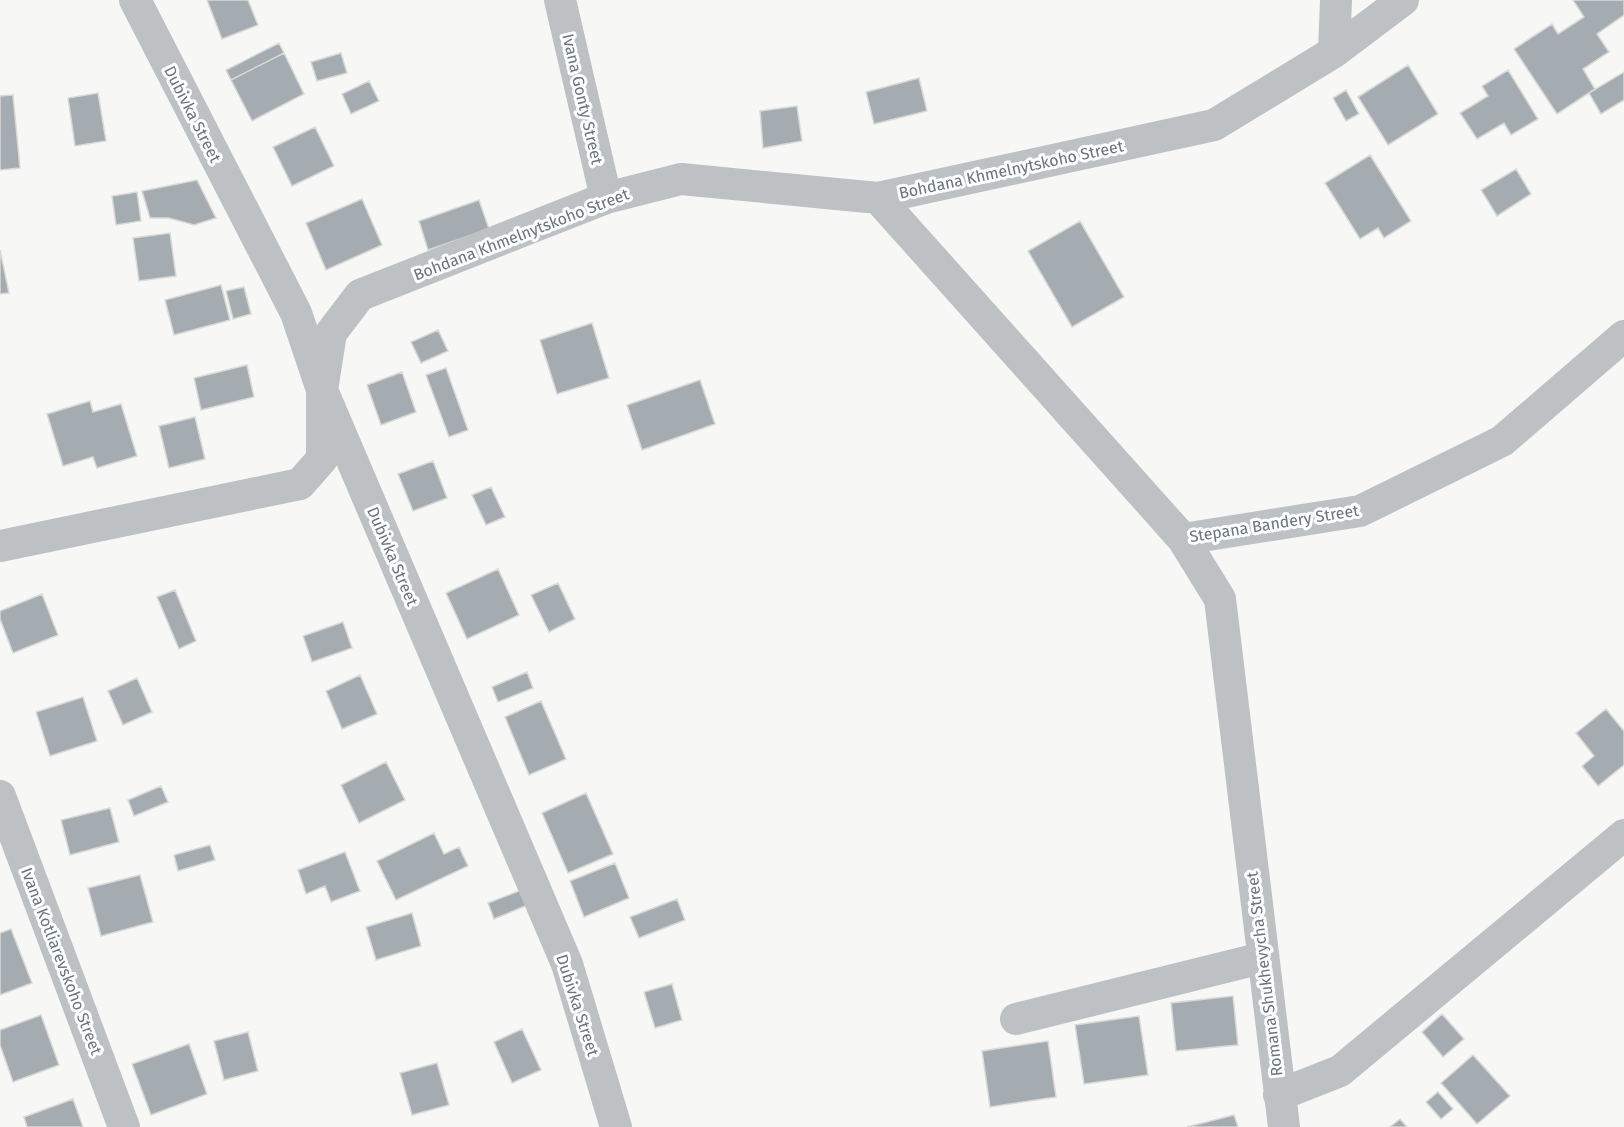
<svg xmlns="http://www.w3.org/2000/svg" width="1624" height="1127" font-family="'Fira Sans',sans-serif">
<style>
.building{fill:#a5acb1;stroke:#d9d9d7;stroke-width:1.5}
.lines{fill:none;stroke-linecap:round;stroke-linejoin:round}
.minor{stroke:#bdc1c4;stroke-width:32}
.labels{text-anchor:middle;stroke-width:6;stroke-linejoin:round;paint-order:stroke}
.street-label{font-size:16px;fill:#66747c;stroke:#fff}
</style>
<rect width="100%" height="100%" fill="#f7f7f5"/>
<path class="building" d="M207,0H248L258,25L222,39Z
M1573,0H1624V15L1597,34L1609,52L1583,69L1595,89L1557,114L1514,49L1552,24L1558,34L1584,17Z
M279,43L284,53L231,80L226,70Z
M284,53L304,94L252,121L231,80Z
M341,53L347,73L317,81L311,62Z
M1408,65L1438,114L1388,145L1358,97Z
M1508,70L1538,119L1511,135L1504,123L1477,139L1460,113L1488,96L1482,86Z
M1624,72V100L1601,114L1589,93Z
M919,78L927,111L874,124L866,92Z
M369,81L379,101L351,114L342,94Z
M1346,90L1359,114L1346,121L1333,98Z
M98,93L106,141L75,146L68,98Z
M13,95L20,168L0,170V96Z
M797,106L802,141L763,148L760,111Z
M315,127L334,166L292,186L273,147Z
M1370,155L1411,221L1384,238L1378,228L1360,239L1325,183Z
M1516,169L1531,194L1497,216L1481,190Z
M197,180L216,218L194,225L169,218H150L142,191Z
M137,192L141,221L116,225L112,196Z
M362,199L382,245L326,270L306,223Z
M479,200L489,229L428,250L419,221Z
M1080,221L1124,297L1072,327L1028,251Z
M170,233L176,276L139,281L133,238Z
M0,250L9,293L0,294Z
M221,285L230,320L174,335L165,300Z
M244,287L251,314L233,319L226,291Z
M592,323L609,378L557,394L540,340Z
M438,330L448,351L421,363L411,342Z
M247,365L254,397L201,410L194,378Z
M446,368L468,430L449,437L426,375Z
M402,372L416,412L381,425L367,385Z
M700,380L715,424L642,450L627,405Z
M90,401L93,412L121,404L137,456L97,468L93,457L63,466L47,414Z
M195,417L205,459L169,468L159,426Z
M433,461L447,498L413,511L398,474Z
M491,487L505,517L486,525L472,495Z
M498,569L519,615L467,639L446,593Z
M558,583L575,619L549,632L531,595Z
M175,590L196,641L179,649L157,597Z
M42,594L58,635L13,653L0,619V611Z
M343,622L352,648L312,662L303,636Z
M527,672L533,688L498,702L492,687Z
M360,675L377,714L342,729L326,691Z
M137,678L152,712L123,725L108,691Z
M83,697L97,741L50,756L36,712Z
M541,701L566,759L529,775L505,717Z
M1606,709L1624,731V765L1598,786L1582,766L1594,756L1576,733Z
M386,762L405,800L359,823L341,785Z
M161,786L168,802L134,816L128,800Z
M586,793L613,854L568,873L542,813Z
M110,808L119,842L70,855L61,820Z
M434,833L444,854L459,847L468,866L396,900L377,861Z
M210,845L215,860L178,871L174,855Z
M345,852L360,891L331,902L325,886L306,894L298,870Z
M615,863L629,898L584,917L570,881Z
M140,875L153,922L101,936L88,888Z
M524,889L530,904L494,919L488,903Z
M677,899L685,920L639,938L630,917Z
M412,913L421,946L376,960L366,927Z
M11,929L32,983L0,995V933Z
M672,984L682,1020L655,1028L644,992Z
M1233,996L1238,1045L1176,1051L1171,1003Z
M1442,1014L1464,1039L1443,1057L1422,1032Z
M41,1015L59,1065L13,1082L0,1045V1030Z
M1139,1016L1148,1075L1084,1084L1075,1025Z
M522,1029L541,1070L512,1083L494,1042Z
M248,1032L258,1071L224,1080L214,1041Z
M1048,1041L1056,1097L990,1107L982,1051Z
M189,1044L207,1094L151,1115L132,1064Z
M1473,1055L1510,1096L1477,1124L1441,1083Z
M437,1063L449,1105L412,1115L400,1073Z
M1438,1092L1453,1109L1441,1119L1426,1102Z
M73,1099L83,1127H27L24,1117Z
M1234,1115L1238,1127H1187Z
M1400,1119L1407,1127H1390Z"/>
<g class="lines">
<path class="minor" d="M135,0L296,313L322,390L567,964L616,1127
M560,0L606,198
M1334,52L1336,0
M878,198L1183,539L1360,511L1502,441L1624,336
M1183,539L1220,599L1284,1127
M0,546L300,484L322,459V390L331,333L360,295L606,198L681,179L878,198L1214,125L1334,52L1403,0
M0,796L124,1127
M1016,1019L1262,958
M1279,1095L1340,1071L1624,835"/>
</g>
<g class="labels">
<g class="street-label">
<text transform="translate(583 99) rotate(77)" y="6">Ivana Gonty Street</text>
<text transform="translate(193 114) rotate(63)" y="6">Dubivka Street</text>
<text transform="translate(1011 169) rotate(-12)" y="6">Bohdana Khmelnytskoho Street</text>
<text transform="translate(521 234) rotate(-21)" y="6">Bohdana Khmelnytskoho Street</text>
<text transform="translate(1274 523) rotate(-9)" y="6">Stepana Bandery Street</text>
<text transform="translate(393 556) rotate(67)" y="6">Dubivka Street</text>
<text transform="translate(62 961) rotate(69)" y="6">Ivana Kotliarevskoho Street</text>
<text transform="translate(1264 974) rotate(-97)" y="6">Romana Shukhevycha Street</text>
<text transform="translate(578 1005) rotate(72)" y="6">Dubivka Street</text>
</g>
</g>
</svg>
